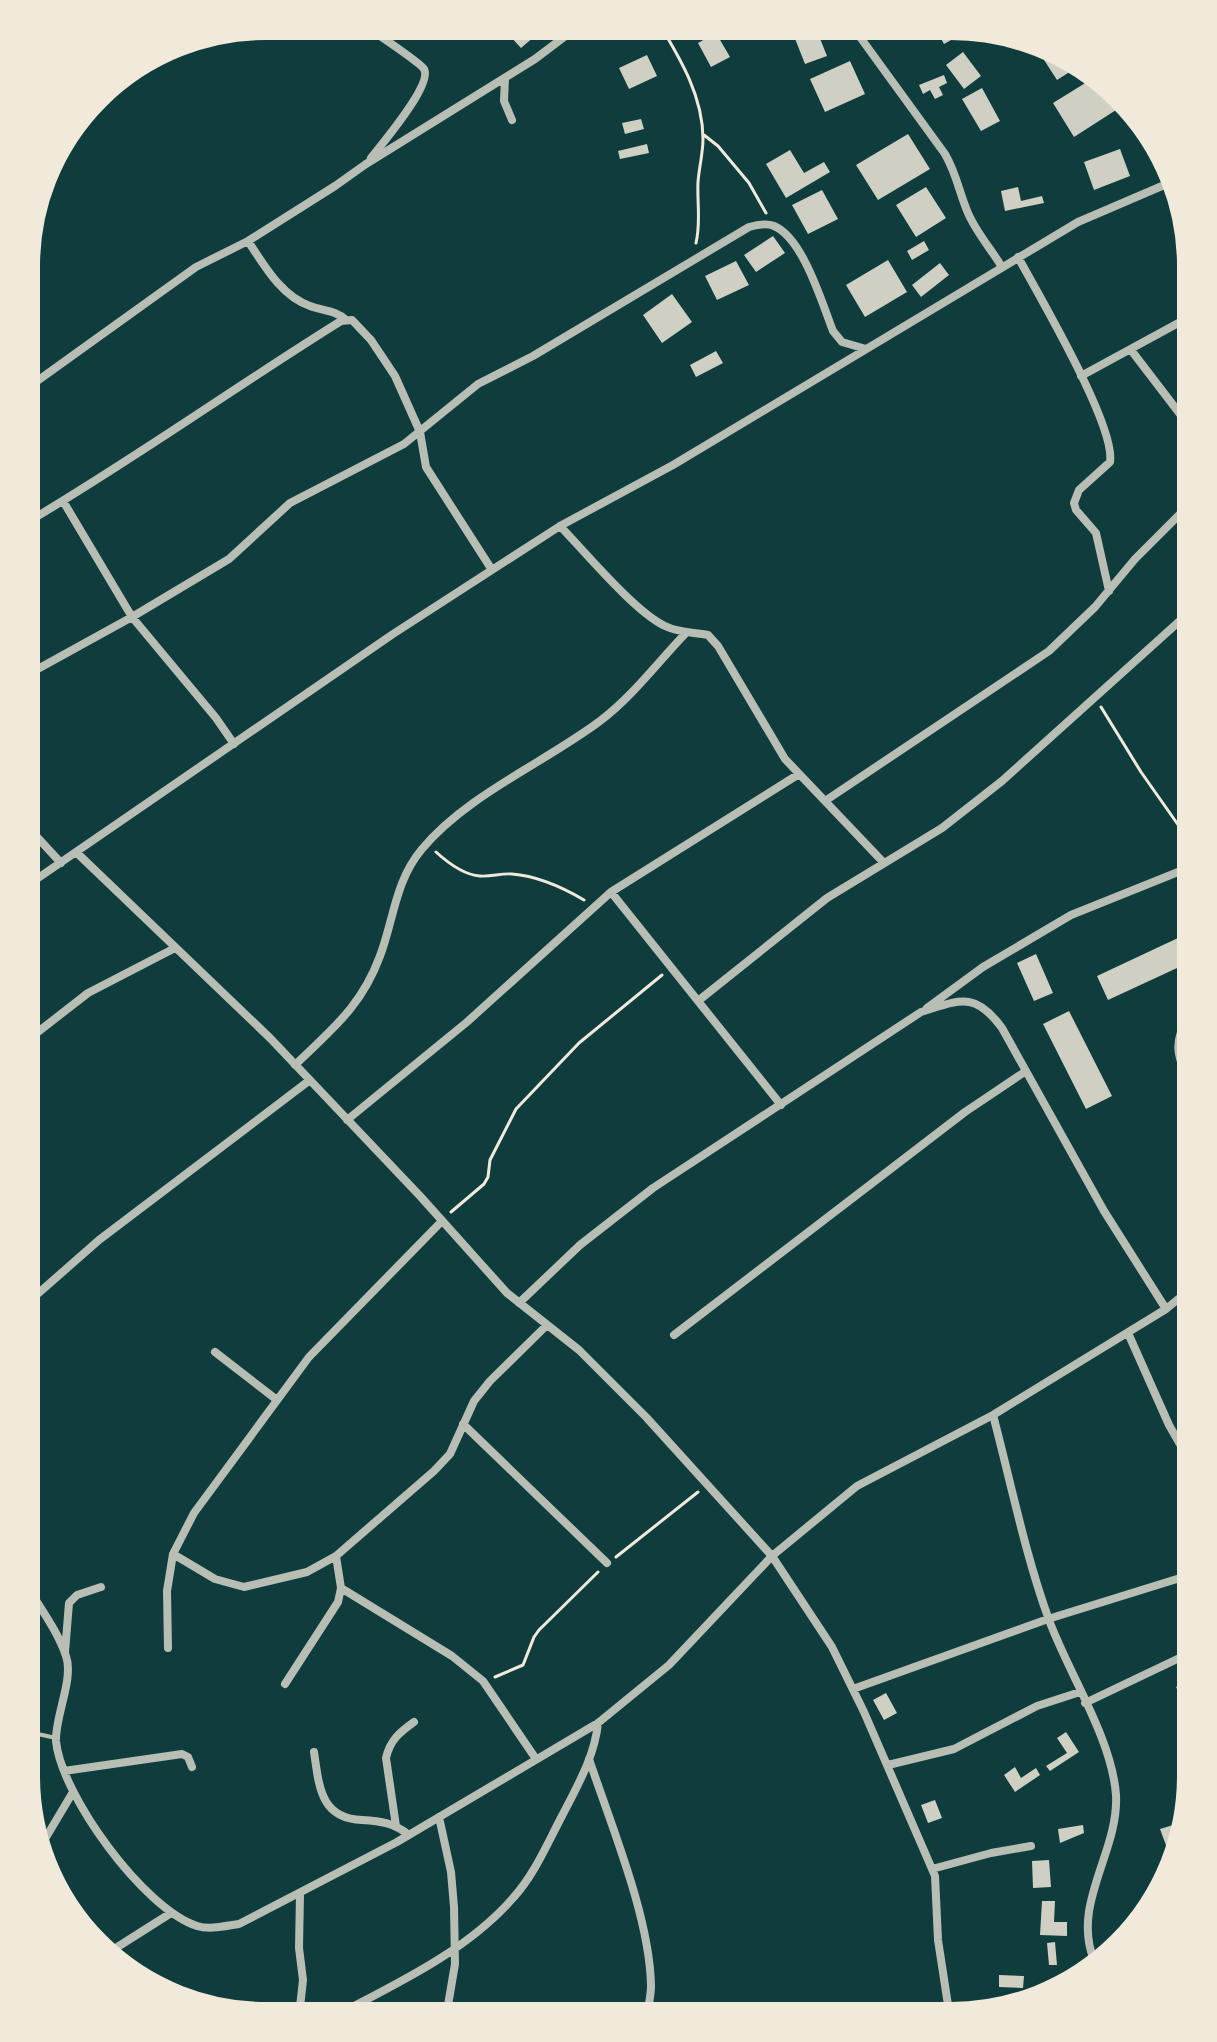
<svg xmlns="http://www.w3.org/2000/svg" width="1217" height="2042" font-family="'Fira Sans',sans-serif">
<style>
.building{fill:#cfcfc3}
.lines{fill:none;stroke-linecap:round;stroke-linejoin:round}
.path{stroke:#f1e9da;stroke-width:3}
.service{stroke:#b8beb3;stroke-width:4}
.minor{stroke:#b8beb3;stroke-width:8}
.rim{fill:none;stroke:#f1e9da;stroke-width:4}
</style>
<rect width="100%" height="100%" fill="#0f3d3e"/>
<path class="building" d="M517,25H538L542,30L521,48L507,33Z
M805,26H815L827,56L805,64L792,31Z
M934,26H966L969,30L944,44Z
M716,33L730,57L711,67L698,43Z
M1037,49L1079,66L1057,80Z
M963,52L981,76L964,89L946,65Z
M647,55L657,76L629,89L619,68Z
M850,61L865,94L825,112L810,79Z
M944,75L947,83L939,87L943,95L935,99L930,90L923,94L919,85Z
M1095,77L1116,110L1074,137L1053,103Z
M982,88L1000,121L981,131L962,99Z
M641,119L644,129L625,134L622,123Z
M908,134L930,169L878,200L856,165Z
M647,144L649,153L620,159L618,151Z
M1120,149L1130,176L1094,190L1084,162Z
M790,150L804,173L824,162L830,172L786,198L766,164Z
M926,187L946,218L916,237L896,205Z
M1018,187L1021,201L1042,196L1044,203L1005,211L1001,191Z
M822,190L838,219L808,234L792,205Z
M773,236L785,253L756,272L744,255Z
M924,241L929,250L912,260L907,251Z
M888,260L907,292L865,317L846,285Z
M736,261L749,285L717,300L705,276Z
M940,263L949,275L921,297L912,285Z
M672,294L692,322L662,343L643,315Z
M716,351L723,363L696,377L690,365Z
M1178,938L1190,962L1108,1000L1097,976Z
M1036,954L1053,993L1034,1001L1017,963Z
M1069,1011L1112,1096L1086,1109L1043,1024Z
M1192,1678V1717L1176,1687Z
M886,1693L897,1713L884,1720L873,1700Z
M1066,1732L1079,1752L1050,1771L1046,1766L1067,1753L1057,1738Z
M1015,1767L1021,1778L1036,1768L1040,1775L1015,1792L1004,1775Z
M935,1800L942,1818L928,1823L921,1805Z
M1186,1821L1183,1833L1174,1836L1177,1844L1167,1848L1160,1829Z
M1083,1825L1084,1833L1060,1843L1058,1829Z
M1049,1860L1051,1887L1033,1888L1032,1861Z
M1042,1901H1055L1054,1922H1067V1936L1040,1935Z
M1055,1942L1057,1965H1049L1047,1943Z
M999,1975L1024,1976L1023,1988L999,1987Z"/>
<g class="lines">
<path class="path" d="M660,25C681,60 703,97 703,139C703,153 699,168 698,182C697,203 701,222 696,243
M704,135L718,146L749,183L766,213
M1101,707L1141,772L1193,846
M436,852C447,862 464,875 480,876C491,877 501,873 512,874C538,876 562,887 584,900
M451,1212L484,1184L488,1177L490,1160L516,1109L579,1043L662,975
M616,1557L698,1492
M495,1677L523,1665L534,1637L539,1630L598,1572"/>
<path class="service" d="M1193,1093C1176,1060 1166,1041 1193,1009
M24,1731L56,1738"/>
<path class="minor" d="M364,24C374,33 420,62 424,69C433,84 382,144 371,158
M852,26L945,154C957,175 959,192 968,213C976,232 991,249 1002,267
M505,78L504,101L512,120
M1172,181L1179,194
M248,241C264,265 281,296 310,306C323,311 335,310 346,320
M1018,257C1039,296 1116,426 1110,462L1079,490L1074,503L1076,510L1096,533L1109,591
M1131,350L1193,431
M1081,376L1193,315
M26,389L196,267L248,241L335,186L366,164L535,59L580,25
M63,501L132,617L216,718L234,744
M26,523C133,460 235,387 341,321L352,320L371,340L395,376L420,432L426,467L492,570
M560,526C585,552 635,612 665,626C679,633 693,632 708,635L718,646L785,759L884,863
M25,676L132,617L229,559L290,503L404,444L478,384L533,356L749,227C756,225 767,223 774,226C803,238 822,303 833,331L842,342L866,349
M825,801L1049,651L1095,607L1135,559L1193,501
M25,824L61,863
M76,852L270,1038L420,1196L507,1293L579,1350L646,1417L772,1556L832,1647L864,1712L932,1869L935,1876L938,1940L950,2018
M25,887L393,634L560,526L673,465L1078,222L1176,180
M611,892L781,1105
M698,1001L827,898L942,828L1002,781L1193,609
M927,1008L983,967L1071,915L1193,866
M25,1042L88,993L175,948
M295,1065C333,1028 361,1007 380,956C394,919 395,881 422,849C467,795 544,763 600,721C632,697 658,662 685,634
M347,1120L467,1022L611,892L799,774
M519,1303L580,1245L653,1188L921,1012C960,1000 975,991 1002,1028L1104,1211L1166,1309
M25,1305L99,1240L310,1080
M1128,1333L1169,1425L1193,1467
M674,1335L965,1112L1026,1071
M215,1352L277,1400
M993,1415C1011,1483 1025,1554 1049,1620C1069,1674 1112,1739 1116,1795C1119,1852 1071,1904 1094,1960
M463,1424L607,1563
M173,1554L215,1579L244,1587L307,1572L336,1556L434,1471L450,1454L474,1401L490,1381L547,1325
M24,1581C38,1605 58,1631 66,1656C74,1679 55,1716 56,1741C61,1795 144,1909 197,1926C210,1930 225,1926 239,1924L397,1842L598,1723L669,1665L772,1556L857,1486L993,1415L1166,1309L1193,1287
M341,1588L452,1656L483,1681L536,1759
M168,1648L167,1591L173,1554L194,1513L309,1357L442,1221
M65,1652L69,1603L77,1595L101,1587
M285,1684L338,1602L341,1588L336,1556
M853,1689L1048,1619L1193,1574
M1085,1703L1192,1652
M314,1752C319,1785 320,1819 362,1820C381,1821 394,1823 409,1835
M589,1759C611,1825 650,1918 651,1986C651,1996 648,2007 647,2017
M888,1765L954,1749L1037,1706L1080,1692
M64,1771L182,1754L188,1757L192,1767
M439,1817L451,1872L454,1907L455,1964L446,2017
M396,1826L386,1758C390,1740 400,1732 414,1722
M39,1849L73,1792
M932,1869L991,1853L1031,1846
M108,1953L171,1913
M299,2016L303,1980L299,1948L300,1894
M335,2016C396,1984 467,1951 513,1898C535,1874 548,1842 563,1814C578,1785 595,1755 598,1723"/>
</g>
<path d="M0 0H1217V2042H0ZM266 38H951A228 228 0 0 1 1179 266V1776A228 228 0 0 1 951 2004H266A228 228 0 0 1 38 1776V266A228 228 0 0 1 266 38Z" fill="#f1e9da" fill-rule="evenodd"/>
<path class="rim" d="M266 38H951A228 228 0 0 1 1179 266V1776A228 228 0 0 1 951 2004H266A228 228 0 0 1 38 1776V266A228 228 0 0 1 266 38Z"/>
</svg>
